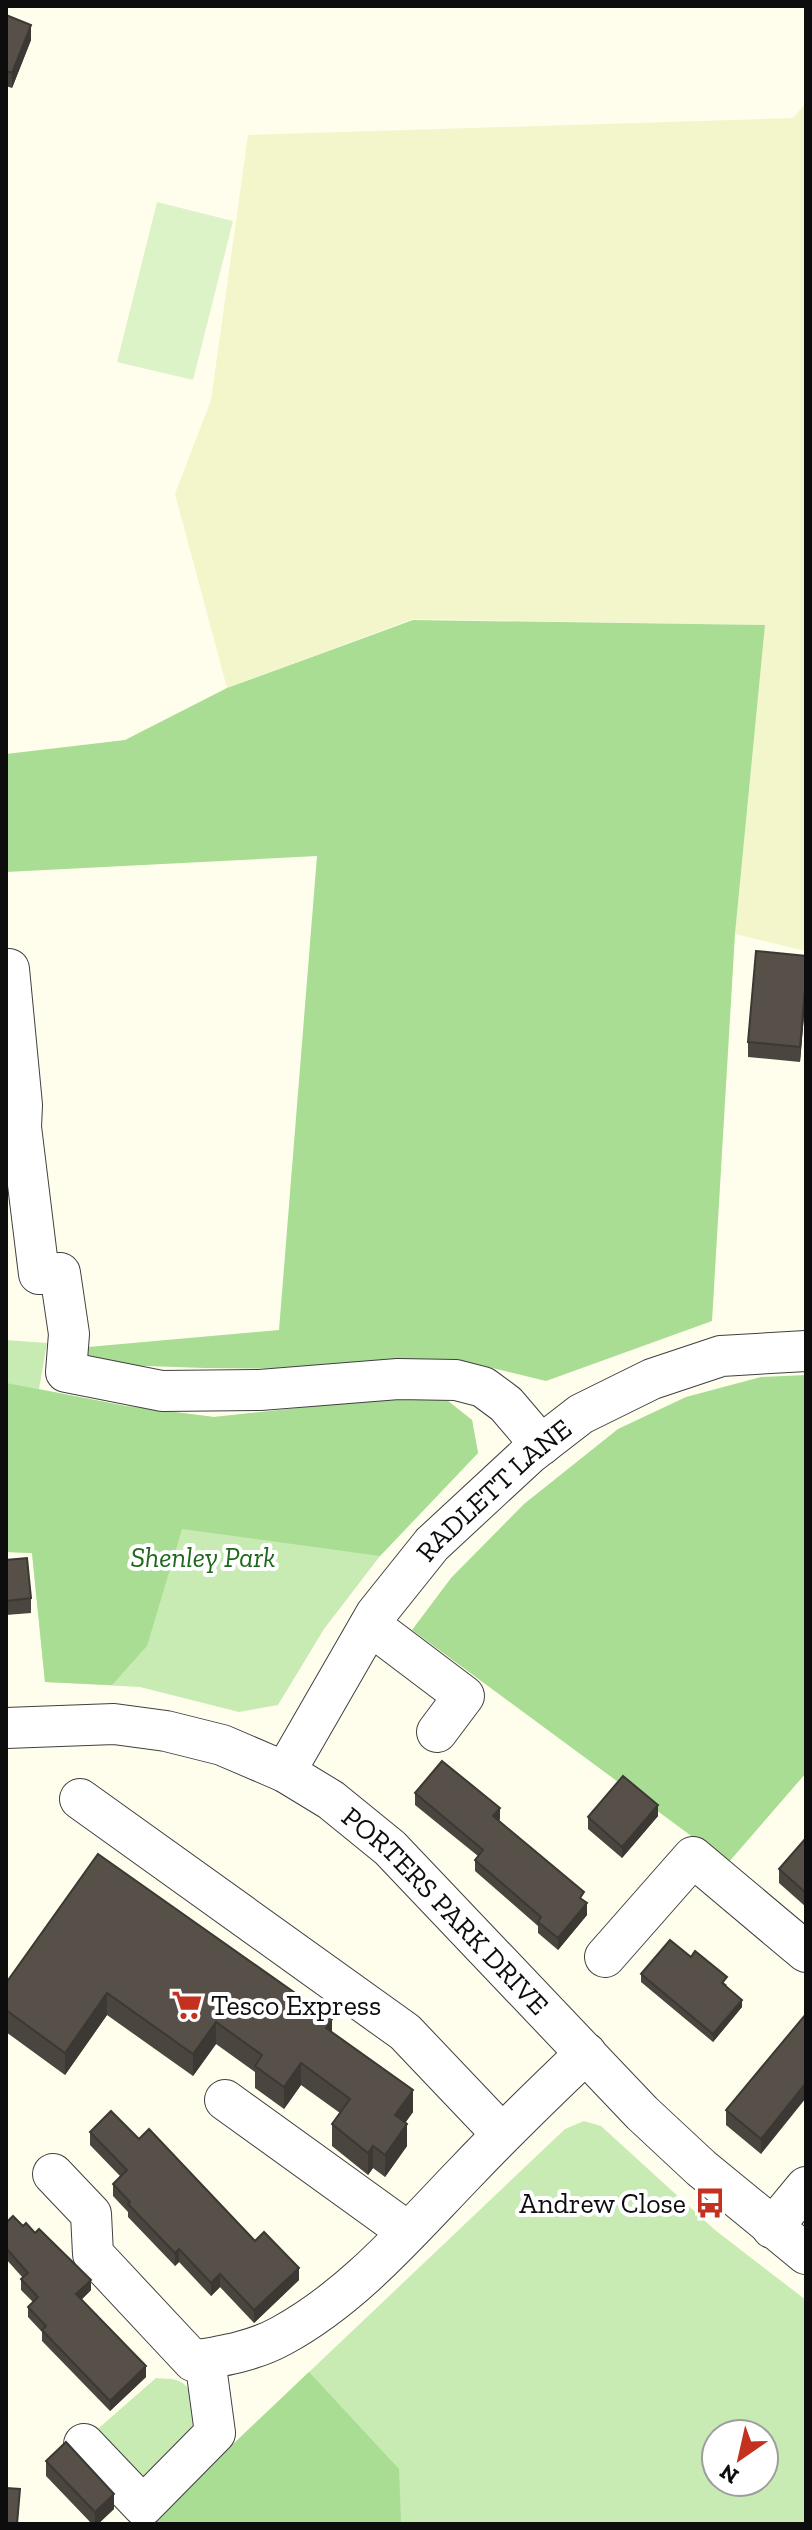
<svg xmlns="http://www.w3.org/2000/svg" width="812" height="2530" font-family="'Zilla Slab',serif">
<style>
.farmland{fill:#f3f6cb}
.green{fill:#c8ebb4;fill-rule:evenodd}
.forest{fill:#a8dd93}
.pitch{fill:#dcf2c7}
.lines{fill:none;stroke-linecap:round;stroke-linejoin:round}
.minor-casing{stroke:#404040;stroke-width:42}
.minor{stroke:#fff;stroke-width:40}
.wall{fill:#4a453f}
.shaded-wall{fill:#3c3833}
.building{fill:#565049;stroke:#3c3833;stroke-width:2}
.labels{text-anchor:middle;stroke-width:8;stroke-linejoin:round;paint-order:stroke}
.street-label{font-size:28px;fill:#0d0d0d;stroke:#fff}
.park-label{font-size:28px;font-style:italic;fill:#1e681a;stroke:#fff}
.poi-label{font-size:28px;fill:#0d0d0d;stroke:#fff;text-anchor:start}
</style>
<rect width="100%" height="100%" fill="#fffeed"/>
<path class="farmland" d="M806,103V951L735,934L765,625L413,619L227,688L175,494L211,400L248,135L793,118Z"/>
<path class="green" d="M6,1340L47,1343L39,1389L126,1406L214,1417L422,1395L448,1401L472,1420L478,1453L380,1556L324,1629L278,1705L239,1712L140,1687L45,1682L32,1553L6,1552Z
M584,2121L601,2126L715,2230L806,2300V2524H149L565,2129ZM716,2434H764V2482H716Z
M156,2378C162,2379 170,2378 176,2380C198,2386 197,2420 201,2439L148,2484L92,2434Z"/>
<path class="forest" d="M413,620L765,625L735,934L712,1321L546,1381L463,1361L321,1369L205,1368L116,1365L84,1358L88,1347L279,1330L317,856L6,872V754L125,740L227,688Z
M806,1375V1773L728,1863L412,1630L451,1578L524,1504L618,1429L686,1397L761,1377Z
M6,1383L126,1406L214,1417L422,1395L448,1401L472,1420L478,1453L380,1556L182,1529L147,1646L112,1685L45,1682L32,1553L6,1552Z
M309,2372L399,2469L401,2521L399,2524H149Z"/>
<path class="pitch" d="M157,202L233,221L193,380L117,362Z"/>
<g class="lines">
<g class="minor-casing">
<g id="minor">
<path d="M9,969L22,1105L21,1127L39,1274L60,1273L69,1334L66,1372L162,1391L260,1390L398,1379L456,1380L483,1387L506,1404L541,1445"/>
<path d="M370,1625L464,1696L437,1732"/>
<path id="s1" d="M6,1728L114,1724L166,1731L222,1745L285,1772L331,1800L390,1848L642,2113L701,2168L806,2254"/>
<path id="s2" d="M285,1772L376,1614L432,1544L528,1455L581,1414L652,1379L721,1356L806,1351"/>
<path d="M80,1799L405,2032L502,2134"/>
<path d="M605,1957L693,1857L806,1952"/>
<path d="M225,2100L408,2232"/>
<path d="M53,2174L91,2214L93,2254L193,2361C223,2356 254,2351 281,2336C353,2297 408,2232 464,2174C504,2132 545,2092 586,2053"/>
<path d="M772,2228L806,2187"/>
<path d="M84,2444L143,2506L215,2433L205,2359"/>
</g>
</g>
<use href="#minor" class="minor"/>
</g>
<path class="wall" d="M6,15L31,40L12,88L6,86Z
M806,956V992L800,1062L748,1057V1042Z
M6,1560L31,1598V1613L6,1615Z
M415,1793L500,1819L499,1820L584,1901L587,1915L558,1950L538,1933V1926L475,1871V1860L478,1856L415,1805Z
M658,1816L622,1858L588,1829V1817Z
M806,1838V1907L779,1883V1869Z
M98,1854L332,2032L413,2112L405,2123L407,2146L385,2177L373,2168L368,2175L332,2146V2124L340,2113L301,2085L284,2109L255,2088V2072L216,2044L193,2076L107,2015L65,2075L6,2032V1983Z
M691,1957L727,1985L726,1986L742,2007L713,2042L641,1982V1974Z
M806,2014L761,2154L726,2125V2110Z
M90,2132L139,2139L299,2280L254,2323L220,2287L211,2296L179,2262L175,2266L128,2217V2212L113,2196V2184L120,2176L90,2145Z
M6,2223L91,2290L81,2300L146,2377L110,2411L42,2341V2332L28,2317V2307L33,2302L21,2290V2279L23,2278L6,2259Z
M46,2461L114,2509L98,2524H92L46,2476Z"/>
<path class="shaded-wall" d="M31,25V40L12,88V73Z
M806,977V992L800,1062V1047Z
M658,1805V1816L622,1858V1847Z
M500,1808V1819L493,1827V1816Z
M587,1903V1915L558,1950V1938Z
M107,1993V2015L65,2075V2053Z
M742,2000V2007L713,2042V2034Z
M332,2019V2042L326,2028Z
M216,2022V2044L193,2076V2054Z
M301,2063V2085L284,2109V2087Z
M806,2083V2098L761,2154V2139Z
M413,2090V2112L395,2137V2115Z
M407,2124V2146L385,2177V2155Z
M373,2146V2168L368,2175V2153Z
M179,2249V2262L175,2266V2253Z
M299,2268V2280L254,2323V2310Z
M220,2274V2287L211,2296V2283Z
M91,2280V2290L76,2305V2294Z
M146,2366V2377L110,2411V2401Z
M114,2494V2509L98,2524H95V2512Z"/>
<path class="building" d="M6,15L31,25L12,73L6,71Z
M756,951L806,956V977L800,1047L748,1042Z
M27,1558L31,1598L6,1601V1560Z
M442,1761L500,1808L493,1816L584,1892L580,1898L587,1903L558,1938L538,1922L541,1917L475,1860L483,1850L415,1793Z
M623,1776L658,1805L622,1847L588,1817Z
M806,1838V1893L779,1869Z
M98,1854L332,2019L326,2028L413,2090L395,2115L407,2124L385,2155L373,2146L368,2153L332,2124L350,2099L301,2063L284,2087L255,2066L262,2055L216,2022L193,2054L107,1993L65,2053L6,2010V1983Z
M670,1940L691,1957L695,1951L727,1977L722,1983L742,2000L713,2034L641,1974Z
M806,2014V2083L761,2139L726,2110Z
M111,2111L139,2139L149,2129L255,2241L264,2232L299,2268L254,2310L220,2274L211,2283L179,2249L175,2253L128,2204L130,2202L113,2184L127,2170L90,2132Z
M13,2216L23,2226L26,2223L35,2233L39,2229L91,2280L76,2294L146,2366L110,2401L42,2330L46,2326L28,2307L38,2297L21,2279L28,2273L6,2248V2223Z
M66,2442L114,2494L95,2512L46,2461Z
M6,2488L20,2489L17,2524H6Z"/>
<defs>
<g id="supermarket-bare" transform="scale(2.4)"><path d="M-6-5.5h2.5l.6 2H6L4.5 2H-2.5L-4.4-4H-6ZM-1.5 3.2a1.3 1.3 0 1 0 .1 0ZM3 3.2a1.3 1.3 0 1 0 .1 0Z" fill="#c4311e" stroke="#fff" stroke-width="2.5" paint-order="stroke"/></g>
<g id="bus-bare" transform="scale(2.4)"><path d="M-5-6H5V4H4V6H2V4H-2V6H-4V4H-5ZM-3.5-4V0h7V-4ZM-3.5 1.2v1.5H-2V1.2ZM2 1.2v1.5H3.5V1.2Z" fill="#c4311e" stroke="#fff" stroke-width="2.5" paint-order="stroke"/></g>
</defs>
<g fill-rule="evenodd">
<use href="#supermarket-bare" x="187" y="2005"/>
<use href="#bus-bare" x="710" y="2203"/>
</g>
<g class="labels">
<g class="street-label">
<text dy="10" stroke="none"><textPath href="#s2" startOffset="354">RADLETT LANE</textPath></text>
<text dy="10" stroke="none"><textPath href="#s1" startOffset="500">PORTERS PARK DRIVE</textPath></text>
</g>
<g class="park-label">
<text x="203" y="1567">Shenley Park</text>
</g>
<g class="poi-label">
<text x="211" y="2015">Tesco Express</text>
<text x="686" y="2213" text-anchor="end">Andrew Close</text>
</g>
</g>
<rect width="812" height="2530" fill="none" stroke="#0d0d0d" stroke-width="16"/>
<g transform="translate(740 2458) rotate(214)"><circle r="38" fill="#ffffff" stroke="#9e9e9e" stroke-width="2"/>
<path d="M0-6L14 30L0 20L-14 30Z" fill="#c4311e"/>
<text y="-12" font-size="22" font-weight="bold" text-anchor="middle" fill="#0d0d0d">N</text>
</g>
</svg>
